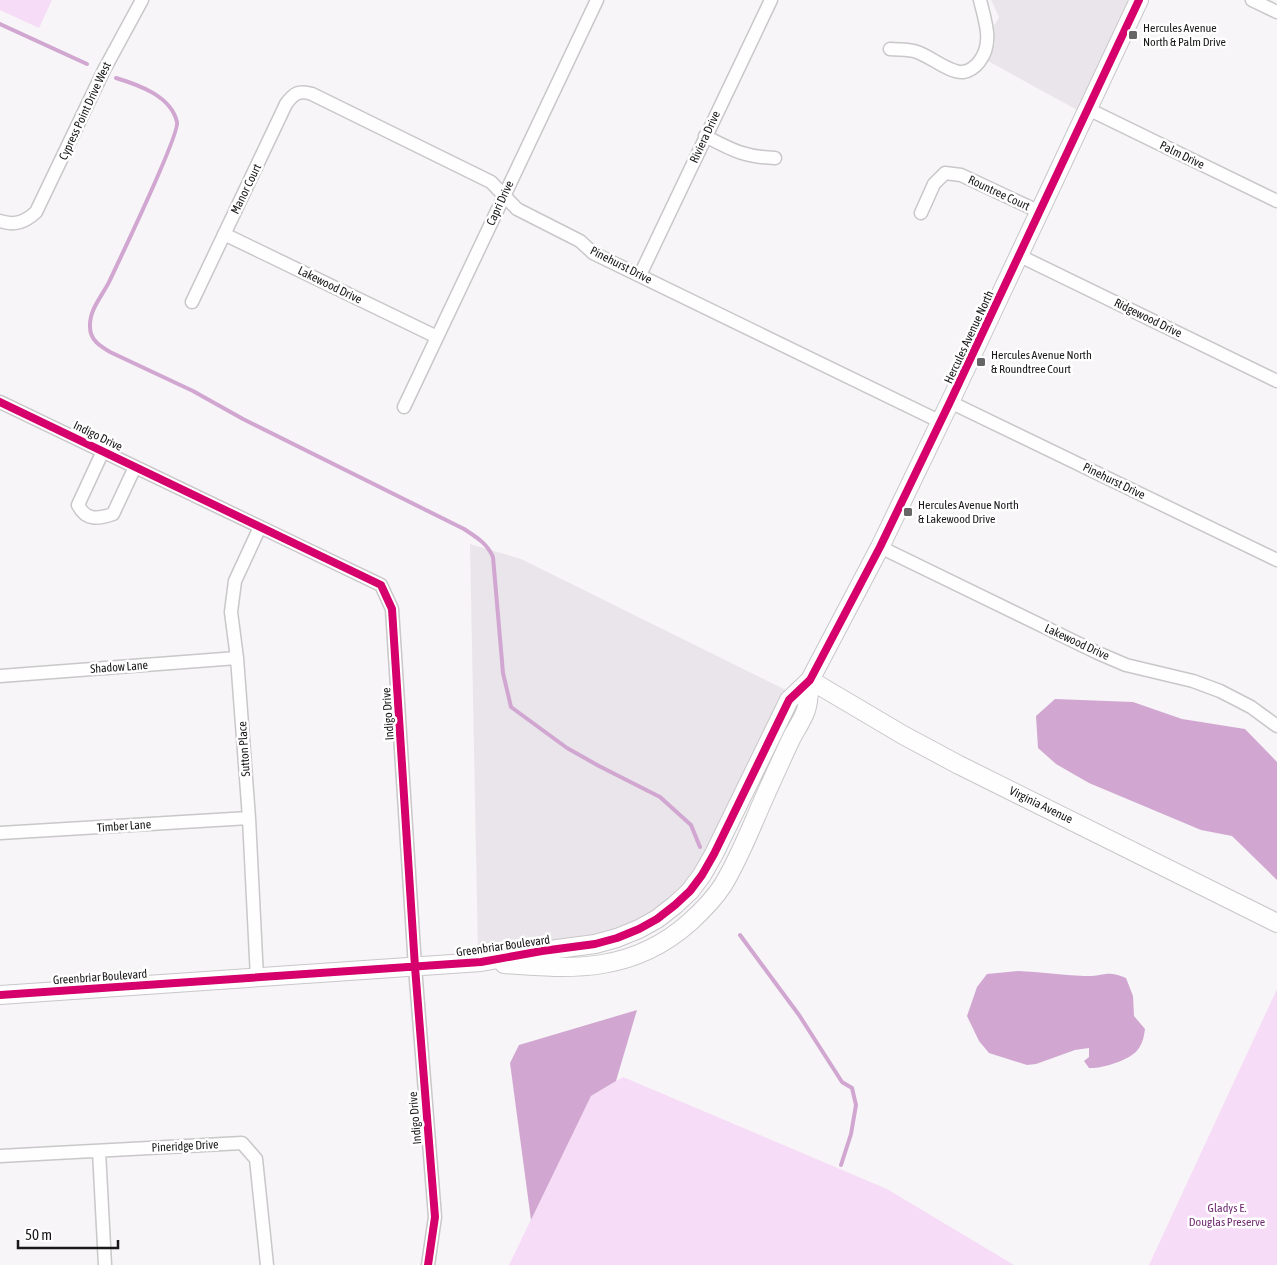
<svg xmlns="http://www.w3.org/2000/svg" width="1277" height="1265" font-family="'Asap Condensed',sans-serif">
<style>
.built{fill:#eae5ea}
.green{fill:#f6dcf6}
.water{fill:#d1a7d2}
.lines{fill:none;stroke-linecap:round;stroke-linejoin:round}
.stream{stroke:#d1a7d2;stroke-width:4}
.street-casing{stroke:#c9c7c9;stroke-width:15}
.secondary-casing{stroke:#c9c7c9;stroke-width:20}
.street{stroke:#fefefe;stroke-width:12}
.secondary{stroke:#fefefe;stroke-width:18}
.cycleway-casing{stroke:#fff;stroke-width:11}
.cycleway{stroke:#d6006c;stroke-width:8}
.poi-dot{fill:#676667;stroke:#fff;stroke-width:2}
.labels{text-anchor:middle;stroke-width:5;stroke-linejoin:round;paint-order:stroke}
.poi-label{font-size:12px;fill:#1a191a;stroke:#fff;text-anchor:start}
.street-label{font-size:12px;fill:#1a191a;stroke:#fff}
.park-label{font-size:12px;fill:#702a73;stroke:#fff}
</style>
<rect width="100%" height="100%" fill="#f7f5f7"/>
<path class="built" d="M991,0H1131L1079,111L988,61L995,44L994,26L999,17Z
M470,544L521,559L788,691L696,871L671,900L637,923L594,937L478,954Z"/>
<path class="green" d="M0,0H52L39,28L0,10Z
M1277,989V1265H1149Z
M623,1077L887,1189L1014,1265H509L591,1096Z"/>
<path class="water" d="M1055,699L1133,702L1182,719L1245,729L1277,762V880L1232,836L1201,830L1089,783L1056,764L1038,748L1036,716Z
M1018,971C1040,972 1062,975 1084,976C1103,977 1106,969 1126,978L1133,996L1134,1016L1145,1029C1144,1036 1143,1042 1139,1048C1132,1060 1101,1069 1089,1068L1084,1061L1089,1057V1048L1075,1050L1036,1064L1027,1065L989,1053L979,1041L967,1016L977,987L987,974Z
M637,1010L616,1081L591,1096L531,1220L510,1063L519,1045Z"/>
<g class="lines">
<path class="stream" d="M0,24L87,64
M116,78C139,85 171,96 177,122C180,133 118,263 109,282C102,296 89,310 90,327C90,340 100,346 110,352L193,391L243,419L464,529C476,537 487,543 493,557L503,673L511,707L567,748L599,766L660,797L691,825L700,847
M740,935L799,1015L842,1082L852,1088L856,1105L851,1134L841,1165"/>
<g class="street-casing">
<path id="street" d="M1252,0L1277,12
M890,49C899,50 909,49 917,52C930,56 949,73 963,72C970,71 975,67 979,62C994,43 985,21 980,0
M1088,109L1277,201
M705,136C732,150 744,157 775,158
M921,213L934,184L945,173L961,175L1040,212
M0,221C15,226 25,222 36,212L104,70L142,0
M224,234L437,337
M1020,256L1277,381
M640,275L771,0
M192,302L286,104C294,93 299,90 312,94L491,182L517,209L580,241L593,253L941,422
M0,402L381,585L392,609L415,967L435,1217L428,1265
M950,402L1277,560
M404,407L597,0
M103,451L78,505C86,521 98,519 113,514L135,467
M880,547L1098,653L1126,665L1193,681L1220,691L1251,707L1277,726
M0,676L237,658
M0,833L249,818
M257,978L249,818L237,658L231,612L235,581L260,527
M99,1151L105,1265
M0,1156L242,1143L256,1159L267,1265"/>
</g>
<g class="secondary-casing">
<path id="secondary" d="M810,680L903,735L959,765L1277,923
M504,964C575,970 634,972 690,922C702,911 714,899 723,885C740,857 752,825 765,796C774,776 783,756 792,737C797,728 803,719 806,710C809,701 809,689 810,680
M0,995L481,962L542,951L595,944L617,938L639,929L657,919L675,905L690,891L702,875L714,854L789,700L810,680L880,547L950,402L1139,0"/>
</g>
<use href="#street" class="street"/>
<use href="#secondary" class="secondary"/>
<g class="cycleway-casing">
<path id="cycleway" d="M0,402L381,585L392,609L415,967L435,1217L428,1265
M0,995L481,962L542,951L595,944L617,938L639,929L657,919L675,905L690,891L702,875L714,854L789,700L810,680L880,547L950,402L1139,0"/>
</g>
<use href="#cycleway" class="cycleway"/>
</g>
<g class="poi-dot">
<rect x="1128" y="30" width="10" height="10" rx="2.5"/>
<rect x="976" y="357" width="10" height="10" rx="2.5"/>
<rect x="903" y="507" width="10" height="10" rx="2.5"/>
</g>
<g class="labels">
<g class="poi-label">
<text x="1143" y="32">Hercules Avenue<tspan x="1143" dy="14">North &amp; Palm Drive</tspan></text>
<text x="991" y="359">Hercules Avenue North<tspan x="991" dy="14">&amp; Roundtree Court</tspan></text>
<text x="918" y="509">Hercules Avenue North<tspan x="918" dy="14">&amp; Lakewood Drive</tspan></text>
</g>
<g class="street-label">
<text transform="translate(85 111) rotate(-65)" y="4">Cypress Point Drive West</text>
<text transform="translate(705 137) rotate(-65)" y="4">Riviera Drive</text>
<text transform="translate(1182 155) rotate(26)" y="4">Palm Drive</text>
<text transform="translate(246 189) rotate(-64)" y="4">Manor Court</text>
<text transform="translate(999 193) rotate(25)" y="4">Rountree Court</text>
<text transform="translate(500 203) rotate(-65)" y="4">Capri Drive</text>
<text transform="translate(621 265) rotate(27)" y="4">Pinehurst Drive</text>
<text transform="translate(330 285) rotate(26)" y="4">Lakewood Drive</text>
<text transform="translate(1148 318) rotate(26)" y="4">Ridgewood Drive</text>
<text transform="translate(969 337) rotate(-65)" y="4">Hercules Avenue North</text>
<text transform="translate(98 436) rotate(26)" y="4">Indigo Drive</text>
<text transform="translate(1114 481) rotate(26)" y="4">Pinehurst Drive</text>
<text transform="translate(1077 642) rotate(25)" y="4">Lakewood Drive</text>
<text transform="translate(119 667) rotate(-4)" y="4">Shadow Lane</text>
<text transform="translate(388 714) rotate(-94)" y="4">Indigo Drive</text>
<text transform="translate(244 749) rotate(-94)" y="4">Sutton Place</text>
<text transform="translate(1041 805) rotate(26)" y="4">Virginia Avenue</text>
<text transform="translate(124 826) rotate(-4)" y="4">Timber Lane</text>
<text transform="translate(503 946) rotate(-8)" y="4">Greenbriar Boulevard</text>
<text transform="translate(100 977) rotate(-4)" y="4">Greenbriar Boulevard</text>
<text transform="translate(415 1118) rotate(-95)" y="4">Indigo Drive</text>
<text transform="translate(185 1146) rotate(-3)" y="4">Pineridge Drive</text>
</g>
<g class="park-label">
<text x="1227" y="1212">Gladys E.<tspan x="1227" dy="14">Douglas Preserve</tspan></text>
</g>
</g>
<path d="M18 1240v8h100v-8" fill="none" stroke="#1a191a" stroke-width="2.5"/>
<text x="25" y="1240" font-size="15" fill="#1a191a" stroke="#ffffff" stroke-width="4" paint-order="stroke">50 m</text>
</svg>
